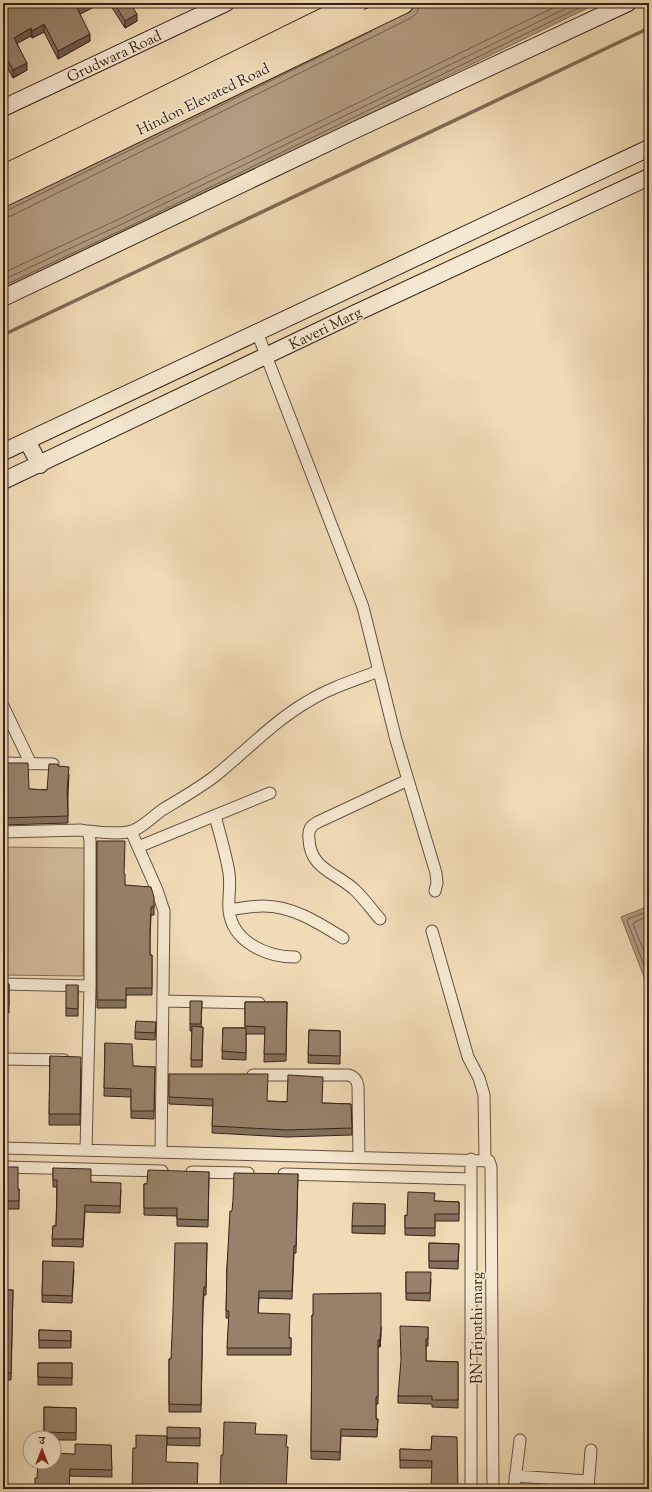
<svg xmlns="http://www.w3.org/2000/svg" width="652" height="1492" font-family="'Sorts Mill Goudy','Noto Serif Devanagari',serif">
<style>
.green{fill:#d0bb9b;stroke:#836e59}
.water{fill:#b09c80;stroke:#7f6b56}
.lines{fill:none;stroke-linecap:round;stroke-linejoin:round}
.shore{stroke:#735e4c;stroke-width:1}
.stream{stroke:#7f6b56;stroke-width:3.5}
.street-casing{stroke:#64503f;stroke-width:13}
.secondary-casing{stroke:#362117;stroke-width:18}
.highway-casing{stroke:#362117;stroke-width:23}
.street{stroke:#f5e8d0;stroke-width:11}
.secondary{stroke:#f5e8d0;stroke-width:16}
.highway{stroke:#efdbb6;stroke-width:21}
.wall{fill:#81705b;stroke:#362117}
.shaded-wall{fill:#695b4a;stroke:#362117}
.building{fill:#96826a;stroke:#362117}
.labels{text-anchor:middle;stroke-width:3;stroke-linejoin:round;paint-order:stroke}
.street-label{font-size:15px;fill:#362117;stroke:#f5e8d0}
</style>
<rect width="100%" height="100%" fill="#efdbb6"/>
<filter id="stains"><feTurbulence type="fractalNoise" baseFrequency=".005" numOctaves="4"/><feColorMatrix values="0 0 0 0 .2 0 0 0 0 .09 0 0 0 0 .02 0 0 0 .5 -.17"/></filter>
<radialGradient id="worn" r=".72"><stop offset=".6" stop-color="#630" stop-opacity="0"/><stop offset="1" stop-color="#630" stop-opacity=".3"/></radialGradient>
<path class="green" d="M3,847L85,848L83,976L3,975Z"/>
<path class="water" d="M408,3H598L124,233L3,290V203Z
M649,906V990L621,917Z"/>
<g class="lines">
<path class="shore" d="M3,211L8,210L372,31
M3,217L11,216L411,18L417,13L420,3
M3,273L117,220L563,3
M3,280L120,225L577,3
M3,286L122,230L589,3
M649,911L628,919L627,921L649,978
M649,916L635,922L633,924L649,964"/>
<path class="stream" d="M3,335L649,28"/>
<g class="street-casing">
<path id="street" d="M257,332L363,607L396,740L436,873L437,883L435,891
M3,706L31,764
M3,763L53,764
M215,816C220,835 226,854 229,873C231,885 228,897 229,910C232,942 267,957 295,957
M87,831C102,832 117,835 132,831C143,827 152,817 162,810C180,799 198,789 215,776C245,752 274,721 307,702C329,688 355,680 379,671
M131,831L157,890L164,911L161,1152
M3,832L81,830C89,831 89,834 90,841V986L86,1150
M138,847L270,793
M229,910C241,908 252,906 263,906C293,906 319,923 343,938
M380,919C372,910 365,900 356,891C338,873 310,870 309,839C308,830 310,826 318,822L408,780
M432,931L468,1057L479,1078L484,1095L485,1160
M3,984L90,986
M164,1001L259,1003
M3,1059L64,1060
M253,1075H349C355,1077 357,1080 358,1086L359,1156
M3,1148L489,1161L491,1167L493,1489
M3,1167L162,1171
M192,1172L248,1173
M284,1174L471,1179
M515,1476L588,1481
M471,1489V1159
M514,1489L520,1440
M588,1489L591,1450"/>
</g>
<g class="secondary-casing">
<path id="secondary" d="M3,108L226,3
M3,298L353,131L628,3
M27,441L40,465
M3,452L649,148
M3,481L358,312L649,177"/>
</g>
<g class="highway-casing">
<path id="highway" d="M3,176L84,137L356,3
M3,196L403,3"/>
</g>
<use href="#street" class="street"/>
<use href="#secondary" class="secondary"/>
<use href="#highway" class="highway"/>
</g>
<path class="wall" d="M20,3H101L80,14L90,41L58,59L44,32L32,38L31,36L17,43L27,70L13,78L3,60V10L13,7Z
M109,3H130L137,21L125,28Z
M167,3H179L169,8Z
M3,763L29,789L47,790L58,766L69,774L68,795V823L3,825Z
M97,841L124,874L125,885L154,904V915H151L150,938V955H152V995H126V1008H97Z
M3,983L9,984V1013H3Z
M78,985V1016H66V1008Z
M202,1001L201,1027H203L202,1067H191L192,1031H190V1024Z
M245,1002H287L286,1061L264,1062L265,1034H246V1060L222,1059L223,1028H245Z
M156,1022L155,1040L135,1039V1032Z
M309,1030L340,1031V1064L308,1063Z
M105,1043L133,1066L155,1067L154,1119L131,1118V1097L104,1096Z
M50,1056L81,1068L80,1125H49Z
M169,1074L267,1101L322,1103L351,1104L352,1135L287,1137L212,1133L213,1106L169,1104Z
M3,1167L18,1189H19V1209H3Z
M53,1168L91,1182L121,1190L120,1213L85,1212L83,1247L52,1246L53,1226H56L57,1187H53Z
M209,1172L208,1227L177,1226V1216L144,1215V1184H147Z
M298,1174L296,1253H294L292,1299L259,1298L258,1313L289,1338H291V1355H227L229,1318H226L227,1267L232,1211Z
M435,1201L459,1202V1221H435V1236L405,1235V1215L407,1216Z
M385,1204V1234L352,1233V1226Z
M207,1243L206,1295H204L203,1307L201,1412H169V1359H171Z
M429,1243L459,1244L458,1269L429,1268Z
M43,1261L74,1269L72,1303L42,1302Z
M406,1272L431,1279L430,1301L406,1300Z
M3,1290H13L11,1380H3Z
M312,1315L381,1334L380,1347H378V1404H376V1419H378L377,1437L341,1436L340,1460L311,1459Z
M428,1327V1346H426V1361L458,1362V1408L432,1407V1404L398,1403V1396Z
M39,1330L71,1331V1348H39Z
M38,1363H72V1385H38Z
M44,1407L76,1408V1440H54V1438H44Z
M3,1413H7V1458H3Z
M200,1428V1446L167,1445V1438Z
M432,1436V1468H400V1449L431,1450Z
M111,1445L112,1477L70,1476L37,1478L75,1454Z"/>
<path class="shaded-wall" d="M87,3H101L77,16V8Z
M169,3H179L169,8Z
M137,14V21L125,28V21Z
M44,24V32L32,38V31Z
M31,28V36L14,45V38Z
M90,34V41L58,59V51Z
M27,63V70L13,78V70Z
M381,1327V1334L380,1347V1340Z"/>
<path class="building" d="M20,3H87L77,8L90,34L58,51L44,24L32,31L31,28L14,38L27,63L13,70L3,52V10L12,5L13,7Z
M114,3H130L137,14L125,21Z
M3,763H28L29,789L47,790L49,764H58V766L69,767L67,791L68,816L3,818Z
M97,841H125L124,874H125V885L151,887L154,897V907H151L150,931V955H152V988H126V1000H97Z
M3,983L9,984V1005H3Z
M66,985H78V1009L66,1008Z
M190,1001H202L201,1024H190Z
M245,1002H287L286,1054H264L265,1027L245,1026Z
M136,1021L156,1022L155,1033L135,1032Z
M192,1026L203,1027L202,1060H191Z
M223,1028H246V1053L222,1051Z
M309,1030L340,1031V1056L308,1055Z
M105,1043L132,1044L133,1066L155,1067L154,1111H131V1089L104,1088Z
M50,1056L81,1057L80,1114H49Z
M169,1074H268L267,1101L287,1102L288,1075L323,1077L322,1103L351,1104L352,1128L287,1130L212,1126L213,1099L169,1097Z
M3,1167H18V1189H19V1201H3Z
M53,1168L91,1169V1182L121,1183L120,1206L85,1205L83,1239H52L53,1226H56L57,1191V1180H53Z
M148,1170L209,1172L208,1220L177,1219V1208H144V1184H147Z
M234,1173L298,1174L296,1246H294L292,1291H259L258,1313L290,1314L289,1338H291V1348H227L229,1311H226L227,1267L230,1211H232L233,1200Z
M408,1192L435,1193L434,1201L459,1202V1214H435V1228H405V1215L407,1216Z
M353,1203L385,1204V1226H352Z
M175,1243H207L206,1287H204L203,1300L201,1405L169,1404V1359H171L173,1312Z
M429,1243L459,1244L458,1261H429Z
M43,1261L74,1262L72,1296L42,1295Z
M406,1272H431L430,1293H406Z
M3,1290H13L11,1373L3,1372Z
M381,1293V1327L380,1340H378V1397H376V1419H378L377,1430L341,1429L340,1452L311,1451L312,1315H313V1294Z
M400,1326L428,1327V1339H426V1361L458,1362V1400H432V1396H398L401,1360Z
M39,1330L71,1331V1341L39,1340Z
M38,1363H72V1378L38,1377Z
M44,1407L76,1408V1433L44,1432Z
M3,1413H7V1450H3Z
M224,1422L256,1423L255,1434L287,1435L286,1447H288L286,1489H220L221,1455H223Z
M167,1427L200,1428V1438H167Z
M136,1435L167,1436L166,1462L198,1463L197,1489H132L133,1448H136Z
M432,1436L457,1437L458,1489H431L432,1461L400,1460V1449L431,1450Z
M75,1444L111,1445L112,1470L70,1469L69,1489H35V1478H37L38,1462H54V1453L75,1454Z
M3,1471H7V1489H3Z"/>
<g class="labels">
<g class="street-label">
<text transform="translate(114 56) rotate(-25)" y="5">Grudwara Road</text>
<text transform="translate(203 99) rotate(-26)" y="5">Hindon Elevated Road</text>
<text transform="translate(325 328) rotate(-26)" y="5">Kaveri Marg</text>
<text transform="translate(477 1328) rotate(-90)" y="5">BN Tripathi marg</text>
</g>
</g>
<rect width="652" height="1492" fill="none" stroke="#efdbb6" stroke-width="16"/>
<rect x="4" y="4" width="644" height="1484" fill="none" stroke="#362117" stroke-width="2"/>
<rect x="8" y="8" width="636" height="1476" fill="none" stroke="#362117"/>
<g transform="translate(42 1450)"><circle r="19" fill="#f5e8d0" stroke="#a99886"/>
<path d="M0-3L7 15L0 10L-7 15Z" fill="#8f2418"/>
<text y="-6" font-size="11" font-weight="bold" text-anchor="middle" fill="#362117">उ</text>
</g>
<rect width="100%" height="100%" filter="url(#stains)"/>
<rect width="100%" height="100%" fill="url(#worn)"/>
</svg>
